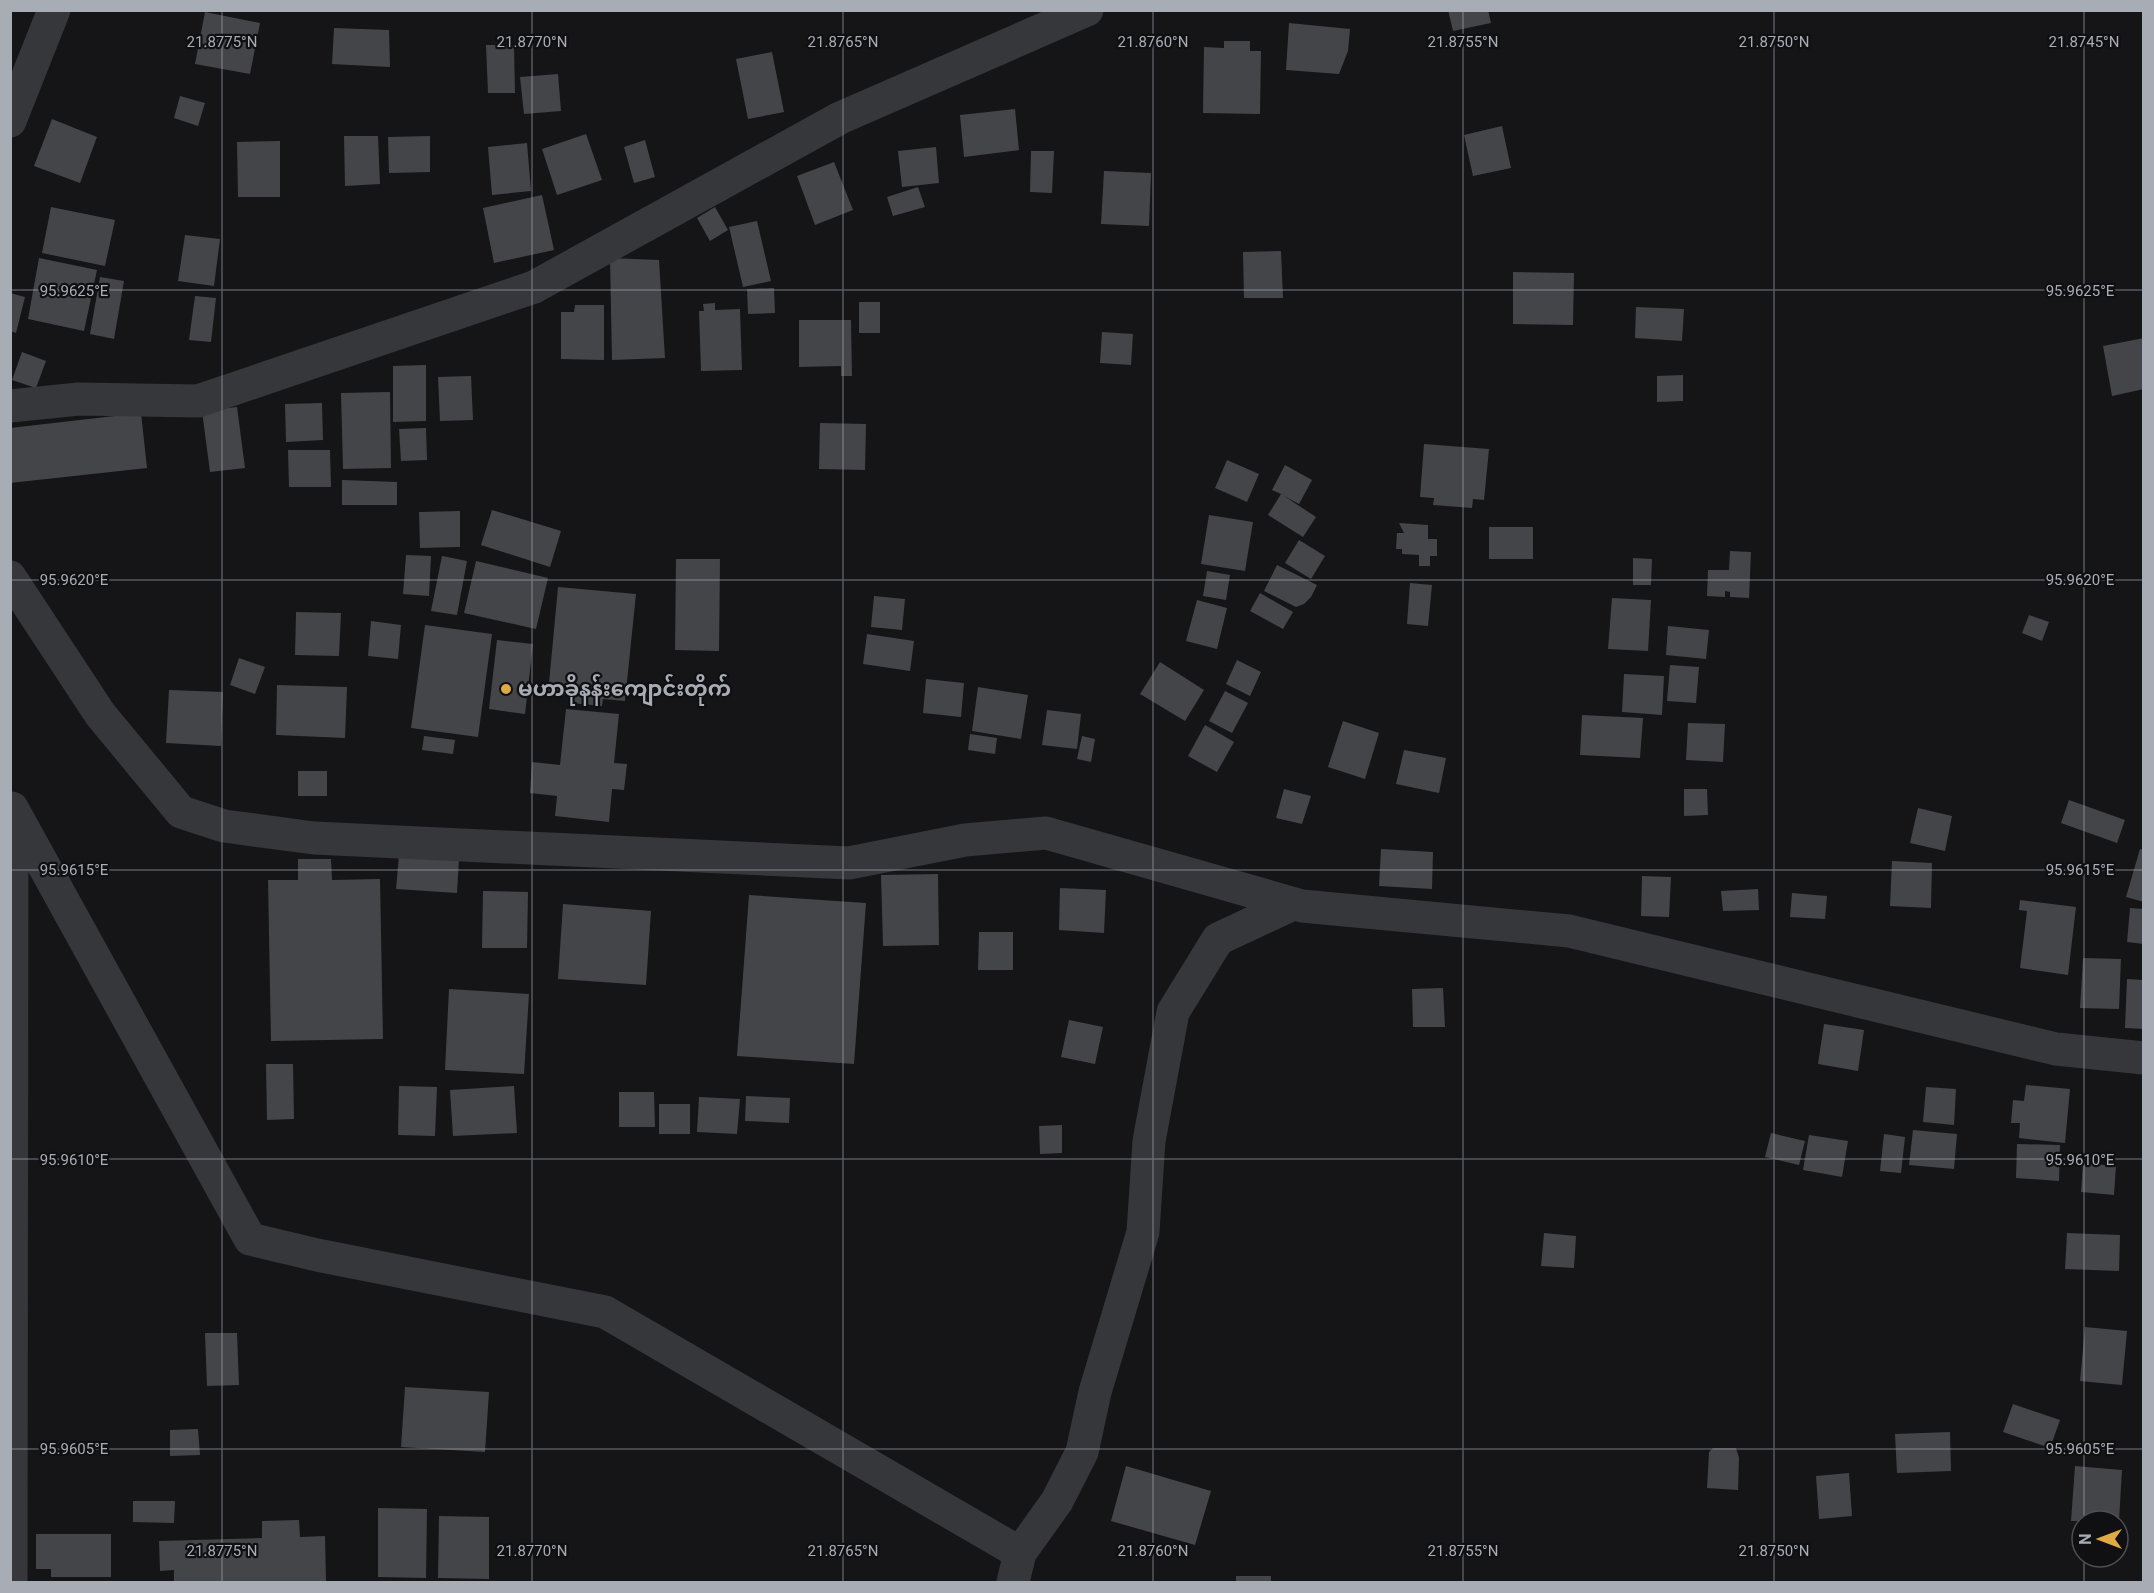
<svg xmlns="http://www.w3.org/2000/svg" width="2154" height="1593" font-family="Roboto,'Noto Sans Myanmar',sans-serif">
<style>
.building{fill:#444549}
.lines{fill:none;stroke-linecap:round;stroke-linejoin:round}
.minor{stroke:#36373b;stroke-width:33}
.ticks{fill:none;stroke:#a8acb5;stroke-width:1.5;stroke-opacity:0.45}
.poi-dot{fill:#dfaa45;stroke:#101012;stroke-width:2}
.labels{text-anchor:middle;stroke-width:4.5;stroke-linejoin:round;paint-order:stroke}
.poi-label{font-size:21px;font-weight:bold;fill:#a8acb5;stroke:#101012;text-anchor:start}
.ticks-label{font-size:15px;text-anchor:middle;fill:#a8acb5;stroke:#101012;stroke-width:4.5;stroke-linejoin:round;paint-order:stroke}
</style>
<rect width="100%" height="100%" fill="#151517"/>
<path class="building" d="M1448,10H1488L1491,23L1453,31Z
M205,12L260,23L250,74L195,64Z
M1289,23L1350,29L1348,51L1339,74L1286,70Z
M334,28L389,30L390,67L332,64Z
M1224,41H1250V51H1261L1260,114L1203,113L1204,47L1224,48Z
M486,45H514L515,93H488Z
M772,52L784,112L748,119L736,59Z
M558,74L561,111L524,114L520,77Z
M180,96L205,103L198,126L174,118Z
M1015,109L1019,150L964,157L960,115Z
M52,119L97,137L80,183L34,166Z
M1502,126L1511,168L1473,176L1464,135Z
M586,134L602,180L557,195L542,149Z
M344,136H378L380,184L345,186Z
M430,136V172L389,173L388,137Z
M645,140L655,177L634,183L624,147Z
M280,141V197H238L237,142Z
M527,143L531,191L492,195L488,147Z
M936,147L939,183L902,187L898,151Z
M1031,151H1054L1052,193L1030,192Z
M834,162L853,210L815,225L797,176Z
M1104,171L1151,173L1149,226L1101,224Z
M918,187L925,207L893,216L887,197Z
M542,195L554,250L494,263L483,208Z
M51,207L115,220L105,266L42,253Z
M715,207L728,230L710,241L697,218Z
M757,221L771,281L743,287L729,227Z
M185,235L220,239L214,286L178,281Z
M1281,251L1283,298H1244L1243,252Z
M39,258L97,270L84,331L28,319Z
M610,258L659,260L665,358L612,360Z
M1513,272L1574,273L1573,325L1513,324Z
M100,277L124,281L114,339L90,334Z
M774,288L775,313L748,314L747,289Z
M10,293L25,297L16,333L10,331Z
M195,296L216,298L211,342L189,340Z
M859,302H880V333H859Z
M715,303V310L740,309L742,370L701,371L699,311H704L703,304Z
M575,305H604V360L561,359V312H574Z
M1636,307L1684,309L1682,341L1635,338Z
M799,320H851L852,376H841V366L799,367Z
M1102,332L1133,334L1131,365L1100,363Z
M2144,338V389L2112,396L2103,346Z
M22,352L46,361L36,388L12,380Z
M426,365V421L393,422V366Z
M1683,375V401L1657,402V376Z
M471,376L473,420L440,421L438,377Z
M390,392L391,468L343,469L341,393Z
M322,403L323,440L286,442L285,404Z
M237,407L245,468L210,472L202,411Z
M141,413L147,468L10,483V428Z
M820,423L866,424L865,470L819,469Z
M426,428L427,460L401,461L399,429Z
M1424,444L1489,449L1484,500L1473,499L1472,508L1433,505L1434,498L1420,497Z
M288,450H330L331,487H289Z
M1227,460L1259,474L1247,502L1215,488Z
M1285,465L1312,480L1299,504L1284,496L1316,517L1303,537L1268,515L1281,494L1272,490Z
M342,480L397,482V505H342Z
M492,510L561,531L550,567L481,545Z
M460,511V547L420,548L419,512Z
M1209,515L1253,522L1245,571L1201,564Z
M1399,523L1428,525V539H1437V556H1430V566H1419V555L1402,554V549H1396L1397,533H1404Z
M1489,527H1533V559H1489Z
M1299,540L1325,556L1311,579L1285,563Z
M1730,551L1751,552L1749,598L1730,597V592L1725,591V597L1707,596L1708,570H1729Z
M406,555L431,556L429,596L403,594Z
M442,556L467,561L457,615L431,611Z
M1633,558L1652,559L1651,585H1633Z
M676,559H720L719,651L675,650Z
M476,561L548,578L536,629L464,613Z
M1277,565L1317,585L1311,597L1304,604L1296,607L1264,591Z
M1207,571L1230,575L1226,600L1203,596Z
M1410,583L1432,585L1428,626L1407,624Z
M558,587L636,594L625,701L603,699L602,706L571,703L572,696L548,694Z
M1260,593L1293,612L1283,629L1250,611Z
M874,596L905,599L902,630L871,627Z
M1612,598L1651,600L1648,651L1608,649Z
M1197,600L1227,608L1217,649L1186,641Z
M296,612L341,613L339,656L295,655Z
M2029,615L2049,622L2042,641L2022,633Z
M371,621L401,625L398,659L368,656Z
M425,625L492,634L478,737L411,728Z
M1668,626L1709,630L1706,659L1666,655Z
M867,634L914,641L910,671L863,664Z
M497,640L533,644L525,714L489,709Z
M239,658L265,667L255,694L230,685Z
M1237,660L1261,672L1250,696L1226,684Z
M1160,662L1204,690L1185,721L1140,694Z
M1670,665L1699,667L1696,703L1667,701Z
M1624,674L1664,676L1662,715L1622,712Z
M926,679L964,683L961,717L923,713Z
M277,685L347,687L345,738L276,735Z
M978,687L1028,695L1021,739L972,731Z
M169,690L223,692L221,746L166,743Z
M1225,691L1248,703L1232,733L1209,721Z
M566,709L619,714L614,763L627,764L624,790L612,789L609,822L555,816L557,796L530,793L532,762L560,765Z
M1047,710L1081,714L1077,749L1042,745Z
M1582,715L1643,718L1640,758L1580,755Z
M1343,721L1379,733L1365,779L1328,767Z
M1688,723L1725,724L1723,762L1686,760Z
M1205,725L1234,742L1217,772L1188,756Z
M970,734L997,738L995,754L968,750Z
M424,736L455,740L453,754L422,750Z
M1082,736L1095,739L1091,762L1077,759Z
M1404,750L1446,758L1439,793L1396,784Z
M298,771H327V796H298Z
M1284,789L1311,796L1302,824L1276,818Z
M1684,789H1707L1708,815L1684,816Z
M2069,800L2125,820L2117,843L2061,823Z
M1918,808L1952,816L1945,851L1910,843Z
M1381,849L1433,852L1432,889L1379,886Z
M2140,849L2144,850V902L2126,897Z
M399,855L459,859L457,893L396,889Z
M298,859H331L332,880L380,879L383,1039L271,1041L268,880H298Z
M1892,861L1932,863L1931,908L1890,906Z
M938,874L939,945L883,946L881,875Z
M1642,876L1671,877L1669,917L1641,916Z
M1060,888L1106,890L1104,933L1059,930Z
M1758,889L1759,910L1723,911L1721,891Z
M483,891L528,892L527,948H482Z
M1792,893L1827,896L1825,919L1790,917Z
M749,895L866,903L854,1064L737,1056Z
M2020,900L2076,907L2068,975L2020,968L2027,911L2019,910Z
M563,904L651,911L646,985L558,979Z
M2130,908L2144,909V944L2127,942Z
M979,932H1013V970H978Z
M2083,958L2121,959L2119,1009L2080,1008Z
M2127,979L2144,980V1029L2125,1028Z
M1443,988L1445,1027H1413L1412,989Z
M449,989L529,994L524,1074L445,1070Z
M1069,1020L1103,1027L1095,1064L1061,1057Z
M1824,1024L1864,1030L1858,1071L1818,1064Z
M266,1064H293L294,1119L267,1120Z
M2026,1085L2070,1089L2065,1143L2019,1138L2020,1123H2011L2013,1100L2024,1101Z
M399,1086L437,1087L435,1136L398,1135Z
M514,1086L517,1133L453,1136L450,1090Z
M1926,1087L1956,1089L1954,1125L1923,1122Z
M619,1092H654L655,1127H619Z
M746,1096L790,1098L789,1123L745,1121Z
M699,1097L740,1099L737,1134L697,1132Z
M659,1104H690V1134H659Z
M1062,1125V1153L1040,1154L1039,1126Z
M1913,1130L1957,1134L1954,1169L1909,1165Z
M1771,1133L1805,1141L1799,1165L1765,1157Z
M1884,1134L1905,1137L1901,1173L1880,1171Z
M1809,1135L1848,1141L1842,1177L1803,1170Z
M2017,1144L2060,1145L2059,1181L2016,1178Z
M2083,1163L2116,1166L2114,1195L2081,1192Z
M1544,1233L1576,1236L1574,1268L1541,1266Z
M2067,1233L2120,1235L2119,1271L2065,1269Z
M2085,1327L2127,1331L2122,1385L2080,1381Z
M205,1333H237L239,1385L207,1386Z
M405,1387L489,1392L485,1452L401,1447Z
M2013,1404L2060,1420L2050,1448L2003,1432Z
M198,1429L200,1455L170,1456V1430Z
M1950,1432L1951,1471L1897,1473L1895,1434Z
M1713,1448H1736L1739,1458L1738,1490L1707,1488L1709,1452Z
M1126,1466L1211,1491L1195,1545L1111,1521Z
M2075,1466L2122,1470L2119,1521H2071Z
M1849,1473L1852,1516L1819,1519L1816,1476Z
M133,1501H175L174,1523L133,1522Z
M378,1508L427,1509L426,1578L378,1577Z
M439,1516L489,1517V1579L438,1578Z
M299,1520L300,1537L325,1536L326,1582H174V1570L160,1571L159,1541L262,1538V1521Z
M36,1534H111V1577H51V1569H36Z
M1236,1576H1271V1582H1236Z"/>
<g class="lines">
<path class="minor" d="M10,121L54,10
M10,406L79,399L198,401L534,287L840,118L1087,10
M10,577L100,714L181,812L224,826L314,838L849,863L965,840L1046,833L1302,906L1569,931L2056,1049L2144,1058
M12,808L250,1239L317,1255L605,1312L1020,1553L1013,1582
M1020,1553L1057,1501L1082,1452L1095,1392L1143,1232L1149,1141L1173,1012L1218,939L1293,904
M11,1582L12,811"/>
</g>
<path class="ticks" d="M222,10V1582M532,10V1582M843,10V1582M1153,10V1582M1463,10V1582M1774,10V1582M2084,10V1521M10,290H2144M10,580H2144M10,870H2144M10,1159H2144M10,1449H2144M2084,1557V1582"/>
<circle class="poi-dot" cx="506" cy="689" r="6"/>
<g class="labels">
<g class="poi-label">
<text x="518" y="696">မဟာခိုနန်းကျောင်းတိုက်</text>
</g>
</g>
<g class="ticks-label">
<text x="222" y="47">21.8775°N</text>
<text x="532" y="47">21.8770°N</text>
<text x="843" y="47">21.8765°N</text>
<text x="1153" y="47">21.8760°N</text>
<text x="1463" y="47">21.8755°N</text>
<text x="1774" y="47">21.8750°N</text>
<text x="2084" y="47">21.8745°N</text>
<text x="2080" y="296">95.9625°E</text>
<text x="74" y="296">95.9625°E</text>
<text x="2080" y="585">95.9620°E</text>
<text x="74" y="585">95.9620°E</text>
<text x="2080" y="875">95.9615°E</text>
<text x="74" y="875">95.9615°E</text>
<text x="2080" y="1165">95.9610°E</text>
<text x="74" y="1165">95.9610°E</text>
<text x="2080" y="1454">95.9605°E</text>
<text x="74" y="1454">95.9605°E</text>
<text x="222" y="1556">21.8775°N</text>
<text x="532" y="1556">21.8770°N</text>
<text x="843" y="1556">21.8765°N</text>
<text x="1153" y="1556">21.8760°N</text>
<text x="1463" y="1556">21.8755°N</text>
<text x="1774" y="1556">21.8750°N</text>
</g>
<rect width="2154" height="1593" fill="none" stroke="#a8acb5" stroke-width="24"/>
<g transform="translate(2100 1539) rotate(270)"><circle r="28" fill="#101012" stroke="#4d4e53" stroke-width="1.5"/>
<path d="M0-4.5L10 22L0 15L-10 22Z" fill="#dfaa45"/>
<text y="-9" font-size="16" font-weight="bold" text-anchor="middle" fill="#a8acb5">N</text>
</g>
</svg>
